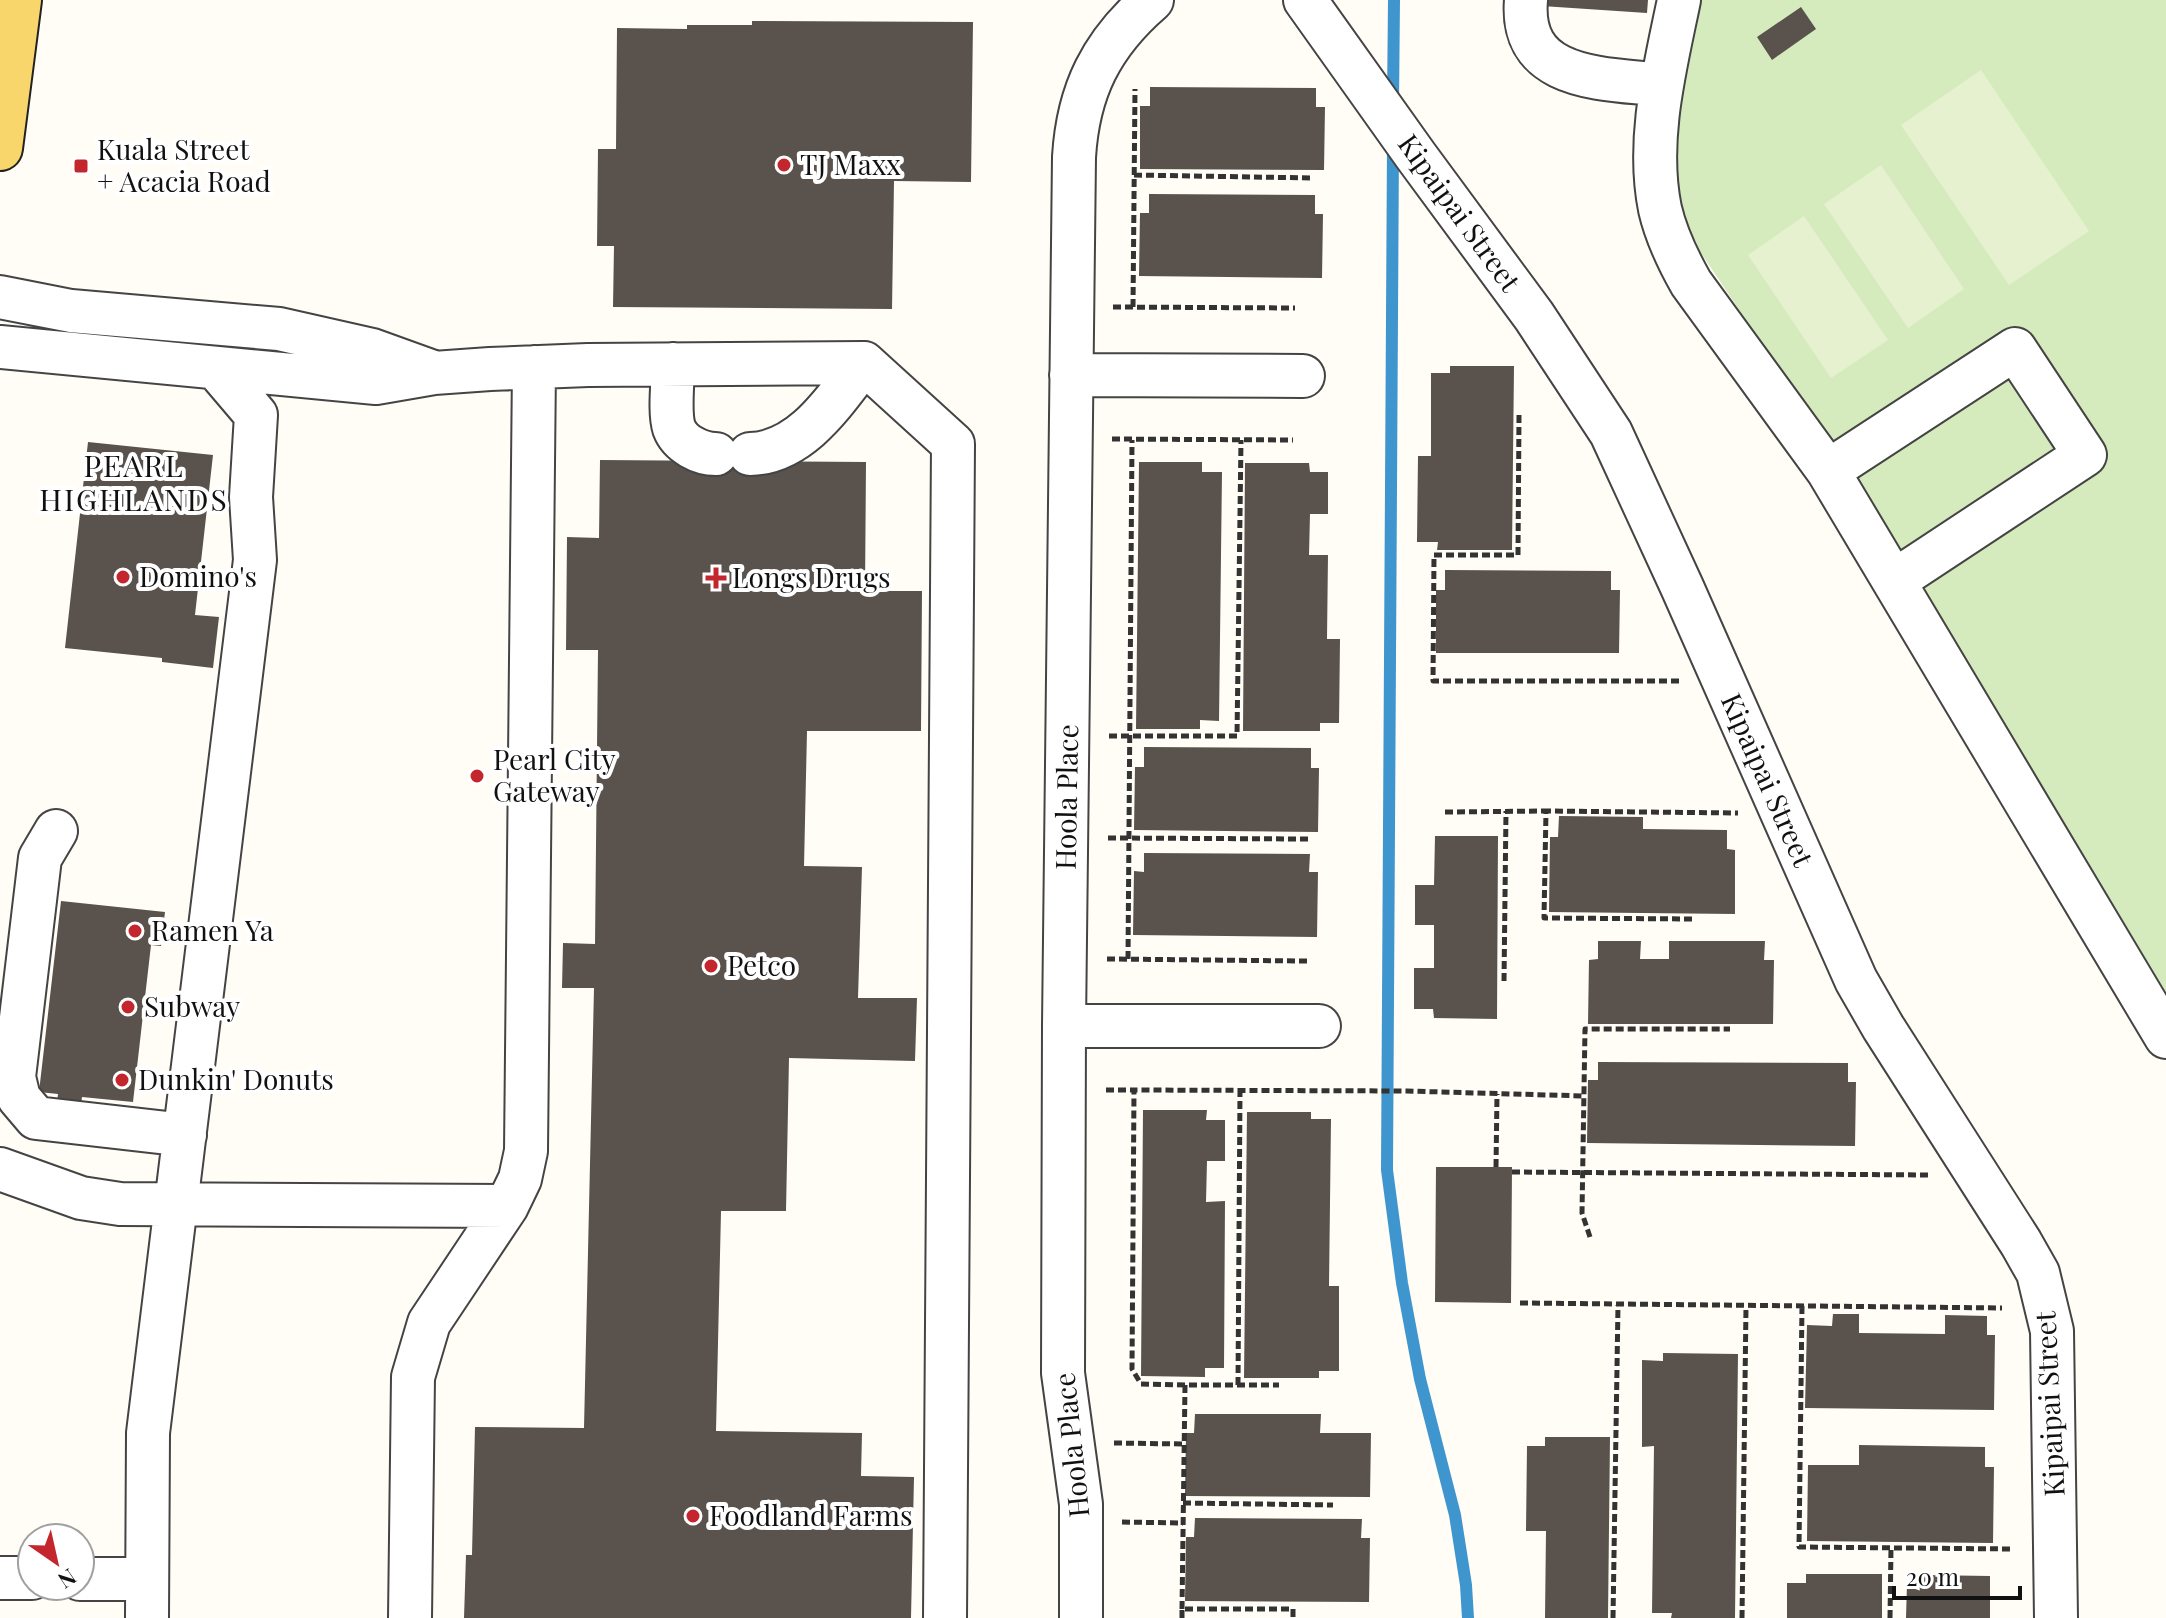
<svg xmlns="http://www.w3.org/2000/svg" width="2166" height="1618" font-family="'Playfair Display',serif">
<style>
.green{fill:#d5ebbd}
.pitch{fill:#e6f2cf}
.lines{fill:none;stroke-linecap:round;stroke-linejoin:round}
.stream{stroke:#3f96cf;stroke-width:12}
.building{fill:#5a524d}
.minor-casing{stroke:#444;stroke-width:46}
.major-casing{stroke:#222;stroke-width:48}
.path{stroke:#333;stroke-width:5;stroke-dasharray:8 4;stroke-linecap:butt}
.minor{stroke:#fff;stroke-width:42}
.major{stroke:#f9d66b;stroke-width:44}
.poi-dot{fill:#c4262e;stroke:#fff;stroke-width:3}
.labels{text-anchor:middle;stroke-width:8;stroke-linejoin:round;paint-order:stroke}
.poi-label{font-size:28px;fill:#111;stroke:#fff;text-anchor:start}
.street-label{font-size:28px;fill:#111;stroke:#fff}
.neighbourhood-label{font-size:30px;letter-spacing:2px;fill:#111;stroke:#fff}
</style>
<rect width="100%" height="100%" fill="#fffdf5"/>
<path class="green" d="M1700,0H2166V1016L1821,432L1701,253L1679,203L1676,137L1687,56Z"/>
<path class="pitch" d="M1981,70L2089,231L2009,285L1901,125Z
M1881,165L1964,289L1908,328L1824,204Z
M1804,216L1888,340L1831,378L1748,255Z"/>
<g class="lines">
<path class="stream" d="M1393,103L1394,0
M1393,145L1387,1170L1402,1283L1420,1379L1455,1515L1466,1585L1468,1618"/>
</g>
<path class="building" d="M1542,0H1648L1647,13L1542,6Z
M1801,7L1816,29L1772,60L1757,37Z
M752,21L973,22L971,182L894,181L892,309L613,307L614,246H597L598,149H616L617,28L687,29V25H752Z
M1150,87L1316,88V107H1325L1324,170L1140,169V106H1150Z
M1149,194L1315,195V214H1323L1322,278L1139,276L1140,213H1149Z
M1450,366H1514L1512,550H1437L1438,542H1417L1418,456H1431V373H1450Z
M88,442L213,455L195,615L219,617L213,668L162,662V658L65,648Z
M600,460L866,462L865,591H922L921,731H807L804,866L862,867L858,998H917L915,1061L789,1058L786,1211H721L716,1431L862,1433L861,1476L914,1477L911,1618H464L466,1555H472L475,1427L584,1428L594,988H562L563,943L595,944L598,650H566L567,537L599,538Z
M1139,462H1202V472H1222L1219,721L1200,720V729H1136Z
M1245,463H1309L1310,472H1328V514H1310L1309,555H1328L1327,639H1340L1339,723H1320V731H1243Z
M1445,570L1611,571V590H1620L1619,653H1436V590H1445Z
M1144,747L1311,748V768H1319L1318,832L1134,830L1135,767H1144Z
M1559,816L1643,817V829L1727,830V849L1735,850V914L1549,912L1550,837H1558Z
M1435,836H1498L1497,1019L1434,1018L1433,1009H1414V968H1434V925H1415V885H1434Z
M1144,853L1310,854L1309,872H1318L1317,937L1133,935L1134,871L1144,872Z
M61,901L165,912L161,946L151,945L133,1102L82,1097L79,1121L55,1119L58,1094L39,1092Z
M1598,941H1641L1640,959H1669V941H1765L1764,960H1774L1773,1024H1588L1589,960L1598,959Z
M1598,1062L1848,1063V1082H1856L1855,1146L1587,1143L1588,1080H1598Z
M1143,1110H1207L1206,1120H1225V1161H1207L1206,1202L1225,1201L1224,1368H1205V1377L1141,1376Z
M1247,1112H1311V1119H1331L1329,1286H1339V1371H1319V1378H1244Z
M1436,1167H1512L1511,1303L1435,1302Z
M1833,1314H1859V1333L1945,1334V1315L1987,1316V1335H1995L1994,1410L1805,1408L1807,1325L1832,1326Z
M1663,1353L1738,1354L1735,1618H1671L1672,1613H1652L1654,1446L1642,1447V1360L1663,1361Z
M1195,1414H1321L1320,1433H1371L1370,1497L1185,1496L1186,1433H1194Z
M1545,1437H1610L1608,1618H1545L1546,1531H1526L1527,1446H1545Z
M1859,1445L1985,1447V1467H1994L1993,1543L1807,1541L1808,1465H1859Z
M1195,1518L1362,1519L1361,1538H1370L1369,1602L1185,1601L1186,1537H1194Z
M1806,1574H1882V1618H1787V1583H1806Z
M1924,1575L1990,1576V1618H1906L1907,1583H1924Z"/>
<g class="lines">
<g class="minor-casing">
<path id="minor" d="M1305,0L1416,156L1534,316L1611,433L1682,587L1856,980L1883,1027L2021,1243L2038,1273L2052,1331L2056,1618
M1526,0C1519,82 1604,78 1662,85
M1679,0C1665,68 1646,140 1660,209C1666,235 1678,260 1691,283L1828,471L2166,1037
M0,297L71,311L279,329L372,350L433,372
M0,347L376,383L434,373L490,369L588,365L864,363L953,444L945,1618
M673,364C673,382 669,412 674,428C680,444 700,454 716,454
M1071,375L1303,376
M750,454C802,453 835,400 864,363
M1828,471L2015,349L2085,455L1894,581
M56,831L40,858L14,1077L19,1098L36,1118L185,1135
M1064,1026H1319
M0,1169L81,1198L120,1204L507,1206
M0,1578H32
M80,1579H147
M147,1618L148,1433L255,560L251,497L256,415L216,368
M410,1618L413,1377L429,1323L507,1206L520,1179L526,1151L534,367
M1081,1618V1504L1063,1373L1064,1026L1074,157C1078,91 1101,44 1152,0"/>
</g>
<g class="major-casing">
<path id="major" d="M0,148L19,0"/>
</g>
<path class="path" d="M1134,175L1313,178
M1113,307L1295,308
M1133,307L1135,89
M1519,415L1518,555H1434L1433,681H1680
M1112,439L1293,440
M1109,736H1237L1241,440
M1445,812L1546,811
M1108,838L1308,839
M1692,919L1544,918L1546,811L1738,813
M1107,959L1307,961
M1128,959L1132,440
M1504,981L1506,811
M1106,1090H1134
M1496,1167L1497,1094
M1512,1172L1928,1175
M1590,1237L1582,1213L1585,1029H1730
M1520,1303L2002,1308
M1802,1306L1799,1547L2014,1549
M1185,1385L1141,1384L1132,1369L1134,1090L1407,1091L1584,1096
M1238,1385L1240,1091
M1114,1443L1184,1444
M1183,1503L1333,1505
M1122,1522L1183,1523
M1182,1609L1185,1385H1279
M1182,1618V1609H1293V1618
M1613,1618L1618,1305
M1742,1618L1746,1306
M1890,1618L1891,1548"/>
<use href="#minor" class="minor"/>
<use href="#major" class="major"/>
</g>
<g class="poi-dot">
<circle cx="784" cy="165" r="8"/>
<rect x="73" y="158" width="16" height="16" rx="4"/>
<circle cx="123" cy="577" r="8"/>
<path d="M712 566h8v8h8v8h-8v8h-8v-8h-8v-8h8z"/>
<circle cx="477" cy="776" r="8"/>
<circle cx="135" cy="931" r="8"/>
<circle cx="711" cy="966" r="8"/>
<circle cx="128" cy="1007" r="8"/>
<circle cx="122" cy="1080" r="8"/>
<circle cx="693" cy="1516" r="8"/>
</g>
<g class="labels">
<g class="poi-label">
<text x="97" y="160">Kuala Street<tspan x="97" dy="32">+ Acacia Road</tspan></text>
<text x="800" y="175">TJ Maxx</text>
<text x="139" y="587">Domino's</text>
<text x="732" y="588">Longs Drugs</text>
<text x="493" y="770">Pearl City<tspan x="493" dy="32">Gateway</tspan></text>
<text x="151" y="941">Ramen Ya</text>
<text x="727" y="976">Petco</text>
<text x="144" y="1017">Subway</text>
<text x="138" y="1090">Dunkin' Donuts</text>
<text x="709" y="1526">Foodland Farms</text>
</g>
<g class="street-label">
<text transform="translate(1459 213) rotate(54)" y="10">Kipaipai Street</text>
<text transform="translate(1767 780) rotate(66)" y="10">Kipaipai Street</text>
<text transform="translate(1067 797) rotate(-89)" y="10">Hoola Place</text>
<text transform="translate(2050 1404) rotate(-93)" y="10">Kipaipai Street</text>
<text transform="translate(1072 1445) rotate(-96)" y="10">Hoola Place</text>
</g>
<g class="neighbourhood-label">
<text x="134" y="477">PEARL<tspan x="134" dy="34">HIGHLANDS</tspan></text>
</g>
</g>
<g transform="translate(56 1562) rotate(146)"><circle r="38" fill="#ffffff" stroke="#a0a0a0" stroke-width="2"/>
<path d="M0-6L14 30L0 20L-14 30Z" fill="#c4262e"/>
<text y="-12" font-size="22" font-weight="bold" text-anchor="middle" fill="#111111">N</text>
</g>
<path d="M1894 1586v12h126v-12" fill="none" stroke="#111111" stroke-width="4"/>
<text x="1906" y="1586" font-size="24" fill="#111111" stroke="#ffffff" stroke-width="6" paint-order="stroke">20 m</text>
</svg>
